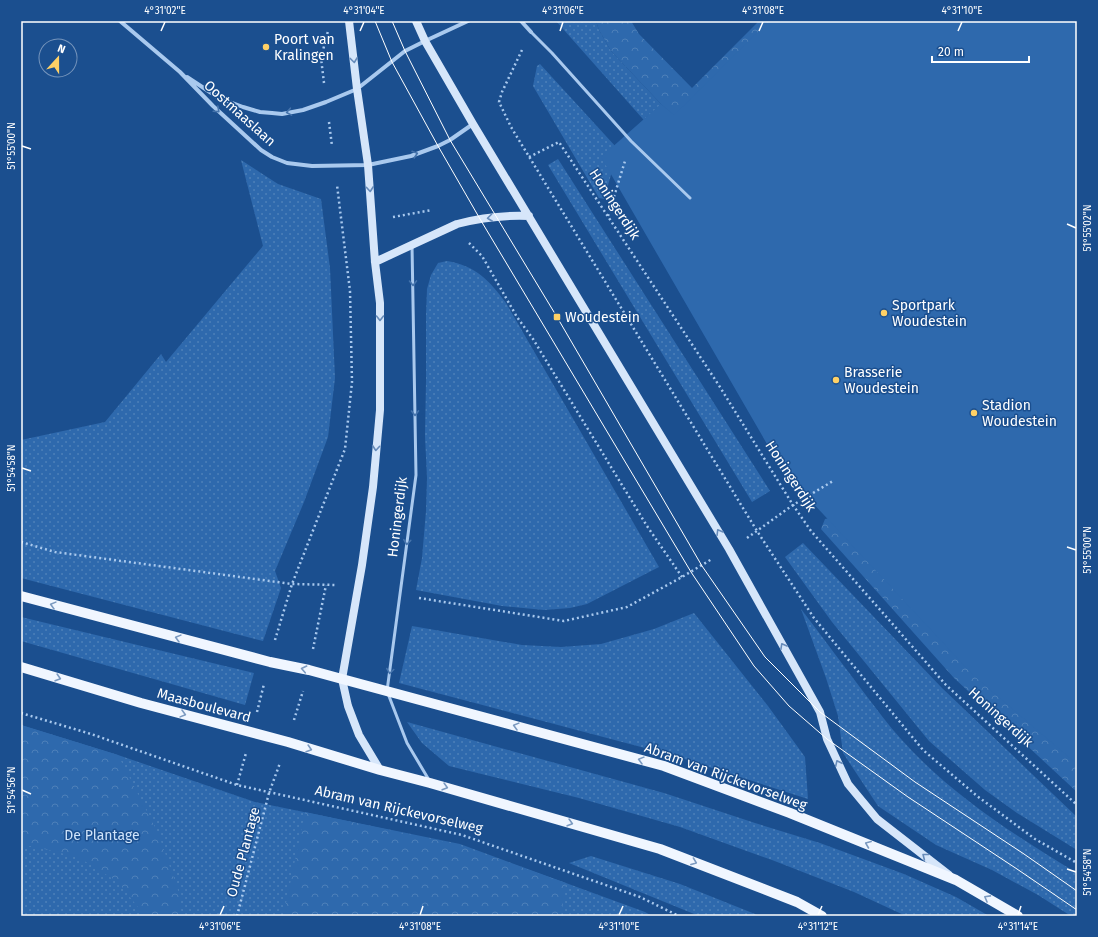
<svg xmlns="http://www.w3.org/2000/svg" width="1098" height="937" font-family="'Fira Sans',sans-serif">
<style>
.green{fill:url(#green-dots)}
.forest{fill:url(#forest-crowns)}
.pitch{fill:#2e69ad}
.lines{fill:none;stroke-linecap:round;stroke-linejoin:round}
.path{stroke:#a9c9ee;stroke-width:2.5;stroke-dasharray:2 3;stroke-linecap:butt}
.lane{stroke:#a9c9ee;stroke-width:3}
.street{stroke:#a9c9ee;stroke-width:4}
.secondary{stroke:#d6e6fa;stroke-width:8}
.primary{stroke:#f0f6ff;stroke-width:10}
.tram{stroke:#fff;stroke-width:1}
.oneway{stroke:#668bba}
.oneway2{stroke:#4674ac}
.oneway3{stroke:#7b9ac1}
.ticks{fill:none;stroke:#fff;stroke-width:1.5}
.poi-dot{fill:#ffd166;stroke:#1b4f8f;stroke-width:1.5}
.labels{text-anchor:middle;stroke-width:3;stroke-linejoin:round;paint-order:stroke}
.poi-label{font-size:14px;fill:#fff;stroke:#1b4f8f;text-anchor:start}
.street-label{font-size:14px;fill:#fff;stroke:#1b4f8f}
.park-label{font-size:14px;fill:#cfe3fa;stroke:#1b4f8f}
.neatline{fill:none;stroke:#fff;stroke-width:1.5}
.ticks-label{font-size:10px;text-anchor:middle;fill:#fff}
</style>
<defs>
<pattern id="green-dots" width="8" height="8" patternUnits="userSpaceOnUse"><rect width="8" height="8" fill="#2e69ad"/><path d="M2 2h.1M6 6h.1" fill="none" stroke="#4d80b9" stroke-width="1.8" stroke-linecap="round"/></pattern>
<pattern id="forest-crowns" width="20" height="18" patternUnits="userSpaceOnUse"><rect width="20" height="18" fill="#2e69ad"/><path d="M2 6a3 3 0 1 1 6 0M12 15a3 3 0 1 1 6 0" fill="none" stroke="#4d80b9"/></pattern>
</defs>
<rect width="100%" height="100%" fill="#1b4f8f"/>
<path class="green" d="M556,21H596L599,30L611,51L661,104L674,116L658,136Z
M540,64L616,147L617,154L604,199L599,198L533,86L537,66Z
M558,159L770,491L752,502L548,165Z
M241,160L278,184L321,199L330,268L335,378L328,437L304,502L275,571L281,588L263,641L21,578V440L105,422L161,354L166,362L263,246Z
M447,261C476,266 489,280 506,303L659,567L587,604L570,608L544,610L502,606L416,590L422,558L426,511L427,478L425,436L426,381V315L427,289L431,275L438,263Z
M803,543L942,688L1077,817V850L1017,813L985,790L929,741L832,622L785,557Z
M801,609C823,638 844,666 865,694C877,709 888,725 901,739C950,794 1014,835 1077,873V916H1071L1038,895L992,870L936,845L878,806L843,753L838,716L826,678Z
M694,613L768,706L805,757L808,799L675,756L399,683L412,626L522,645L561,647L601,644L654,629Z
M21,617L254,673L245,705L21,641Z
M407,722L664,793L755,823L820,843L904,874L956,897L989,916H906L854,892L772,860L680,827L579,798L449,766L422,743Z
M21,725L118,755L255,802L460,844L645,912L652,916H21Z
M591,856L680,884L760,916H699L569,863Z"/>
<path class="forest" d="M596,21H631L639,34L692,88L759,21H811L674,116L661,104L611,51L599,30Z
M844,515L1077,732V792L954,678L821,529L825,519Z
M21,725L118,755L158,833L178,890L182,916H145L118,882L78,857L31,846L21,847Z
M305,812L455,844L566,883L561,916H294L284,913Z"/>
<path class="pitch" d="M769,21H1077V764L974,676L782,470L601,157L661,104L674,115Z"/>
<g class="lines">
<path class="path" d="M522,50L502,92L499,102L511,127L757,531L814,618L923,750L977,796L1035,839L1077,863
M324,83L321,58L328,31
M329,122L332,146
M529,157L559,142L720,387L793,505L811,531L946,685L1077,805
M608,216L625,161
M393,217L432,210
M469,243L482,256L517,317L533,339L647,526L682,577
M747,538L793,505L833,481
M21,542L55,552L292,584L337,585
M419,598L564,621L627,607L682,577L712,559
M275,640L292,584L345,449L352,382L350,291L337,185
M313,649L326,585
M257,712L264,684
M21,713L91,734L237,785L462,835L640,897L679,916
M294,720L303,691
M237,785L246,753
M237,916L269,793L280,763"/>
<path class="lane" d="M531,32L552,53L631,141L690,198
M412,245L416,475L387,691L407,743L429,780"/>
<path class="street" d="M120,21L180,72L213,106L261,150L272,157L287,163L312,166L368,165L411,156L438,146L450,140L473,124
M521,21L531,32
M187,77L219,98L243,107L260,112L272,113L282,114L303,110L326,102L357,89L405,51L425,41L468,21"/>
<path class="secondary" d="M349,21L357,89L368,165L375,262L380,303V410L373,487L362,565L342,679L348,706L359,735L380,770
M416,21L425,41L473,124L729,549L820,712L827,739L848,784L877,819L949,875
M375,262L457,224C480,218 505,215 529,216"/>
<path class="primary" d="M21,596L270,662L309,670L342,679L664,766L790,813L956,880L1018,916
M21,667L141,703L288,742L380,770L430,783L660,849L797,902L822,916"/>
<path class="tram" d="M375,21L392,62L438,146L480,219L691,572L754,666L789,706L827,739L908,797L1017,869L1077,910
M392,21L405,51L450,140L557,317L702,566L765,657L820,712L915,782L1024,854L1077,891"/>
</g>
<defs><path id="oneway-chevron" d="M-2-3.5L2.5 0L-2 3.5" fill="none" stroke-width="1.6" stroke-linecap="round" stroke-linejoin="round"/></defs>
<g class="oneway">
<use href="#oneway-chevron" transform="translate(354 60) rotate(83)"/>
<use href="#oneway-chevron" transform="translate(370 189) rotate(85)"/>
<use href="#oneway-chevron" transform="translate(490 218) rotate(173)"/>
<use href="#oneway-chevron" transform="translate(380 318) rotate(90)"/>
<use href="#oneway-chevron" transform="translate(376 448) rotate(95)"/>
<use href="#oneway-chevron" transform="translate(719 532) rotate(-121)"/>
<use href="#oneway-chevron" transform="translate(783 646) rotate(-119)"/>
<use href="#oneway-chevron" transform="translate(838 763) rotate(-115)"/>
<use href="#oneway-chevron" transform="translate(925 856) rotate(-142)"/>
</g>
<g class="oneway2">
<use href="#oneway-chevron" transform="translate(217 110) rotate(42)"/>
<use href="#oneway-chevron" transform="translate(289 112) rotate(170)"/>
<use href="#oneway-chevron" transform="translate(415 154) rotate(-18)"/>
<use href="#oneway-chevron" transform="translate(413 283) rotate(89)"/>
<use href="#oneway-chevron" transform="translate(415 413) rotate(89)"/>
<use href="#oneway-chevron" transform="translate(407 542) rotate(97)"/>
<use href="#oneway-chevron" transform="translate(390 671) rotate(98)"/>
</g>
<g class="oneway3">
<use href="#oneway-chevron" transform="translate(53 605) rotate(-165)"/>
<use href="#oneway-chevron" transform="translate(178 638) rotate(-165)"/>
<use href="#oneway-chevron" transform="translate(304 669) rotate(-168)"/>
<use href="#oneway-chevron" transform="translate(58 678) rotate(17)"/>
<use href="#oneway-chevron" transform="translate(183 714) rotate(15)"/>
<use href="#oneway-chevron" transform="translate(516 726) rotate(-165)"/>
<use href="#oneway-chevron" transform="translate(309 749) rotate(17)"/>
<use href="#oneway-chevron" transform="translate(641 760) rotate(-165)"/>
<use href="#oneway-chevron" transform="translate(445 787) rotate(16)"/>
<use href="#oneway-chevron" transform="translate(570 823) rotate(16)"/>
<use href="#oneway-chevron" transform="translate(868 844) rotate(-158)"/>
<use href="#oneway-chevron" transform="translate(694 862) rotate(21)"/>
<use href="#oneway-chevron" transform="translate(987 898) rotate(-151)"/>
</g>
<path class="ticks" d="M161,31L165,22M360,31L364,22M560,31L563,22M759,31L763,22M958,31L962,22M22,146L31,149M1067,224L1076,228M22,468L31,471M1067,547L1076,550M22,790L31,794M1067,869L1076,872M220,915L224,906M420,915L423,906M619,915L623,906M818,915L822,906M1018,915L1021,906"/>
<g class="poi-dot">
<circle cx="266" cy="47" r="4"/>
<circle cx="884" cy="313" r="4"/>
<rect x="553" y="313" width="8" height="8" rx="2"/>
<circle cx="836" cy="380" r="4"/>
<circle cx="974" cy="413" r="4"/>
</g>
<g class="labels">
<g class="poi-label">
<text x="274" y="44">Poort van<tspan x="274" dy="16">Kralingen</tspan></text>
<text x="892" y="310">Sportpark<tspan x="892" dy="16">Woudestein</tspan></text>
<text x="565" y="322">Woudestein</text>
<text x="844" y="377">Brasserie<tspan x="844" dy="16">Woudestein</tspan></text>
<text x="982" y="410">Stadion<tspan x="982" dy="16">Woudestein</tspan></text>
</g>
<g class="street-label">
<text transform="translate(240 113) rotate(42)" y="5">Oostmaaslaan</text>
<text transform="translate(615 204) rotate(57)" y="5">Honingerdijk</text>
<text transform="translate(791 476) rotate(57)" y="5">Honingerdijk</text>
<text transform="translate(397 517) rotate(-83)" y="5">Honingerdijk</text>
<text transform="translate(204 705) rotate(15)" y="5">Maasboulevard</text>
<text transform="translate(1001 717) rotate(42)" y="5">Honingerdijk</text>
<text transform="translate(726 776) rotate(20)" y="5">Abram van Rijckevorselweg</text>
<text transform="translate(399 809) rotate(13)" y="5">Abram van Rijckevorselweg</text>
<text transform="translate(243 852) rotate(-75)" y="5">Oude Plantage</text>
</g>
<g class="park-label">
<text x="102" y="840">De Plantage</text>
</g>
</g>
<rect width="1098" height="937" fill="none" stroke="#1b4f8f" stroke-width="44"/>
<g transform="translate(58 58) rotate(21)"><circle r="19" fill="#1b4f8f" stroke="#7695bc"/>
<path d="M0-3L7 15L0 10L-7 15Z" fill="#ffd166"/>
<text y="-6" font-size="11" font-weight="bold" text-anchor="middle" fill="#ffffff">N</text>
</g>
<path d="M932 56v6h97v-6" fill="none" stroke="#ffffff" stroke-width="2"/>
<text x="938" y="56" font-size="12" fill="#ffffff" stroke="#1b4f8f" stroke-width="3" paint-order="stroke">20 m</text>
<rect x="22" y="22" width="1054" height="893" class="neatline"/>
<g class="ticks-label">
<text x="165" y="14">4°31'02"E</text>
<text x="364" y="14">4°31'04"E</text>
<text x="563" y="14">4°31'06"E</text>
<text x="763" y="14">4°31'08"E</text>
<text x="962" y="14">4°31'10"E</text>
<text transform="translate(11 146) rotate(-90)" y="4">51°55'00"N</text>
<text transform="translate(1087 228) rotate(-90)" y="4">51°55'02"N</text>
<text transform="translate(11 468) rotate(-90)" y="4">51°54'58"N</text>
<text transform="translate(1087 550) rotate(-90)" y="4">51°55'00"N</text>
<text transform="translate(11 790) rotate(-90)" y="4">51°54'56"N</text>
<text transform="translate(1087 872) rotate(-90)" y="4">51°54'58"N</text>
<text x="220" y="930">4°31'06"E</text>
<text x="420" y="930">4°31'08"E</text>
<text x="619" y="930">4°31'10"E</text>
<text x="818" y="930">4°31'12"E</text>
<text x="1018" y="930">4°31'14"E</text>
</g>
</svg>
